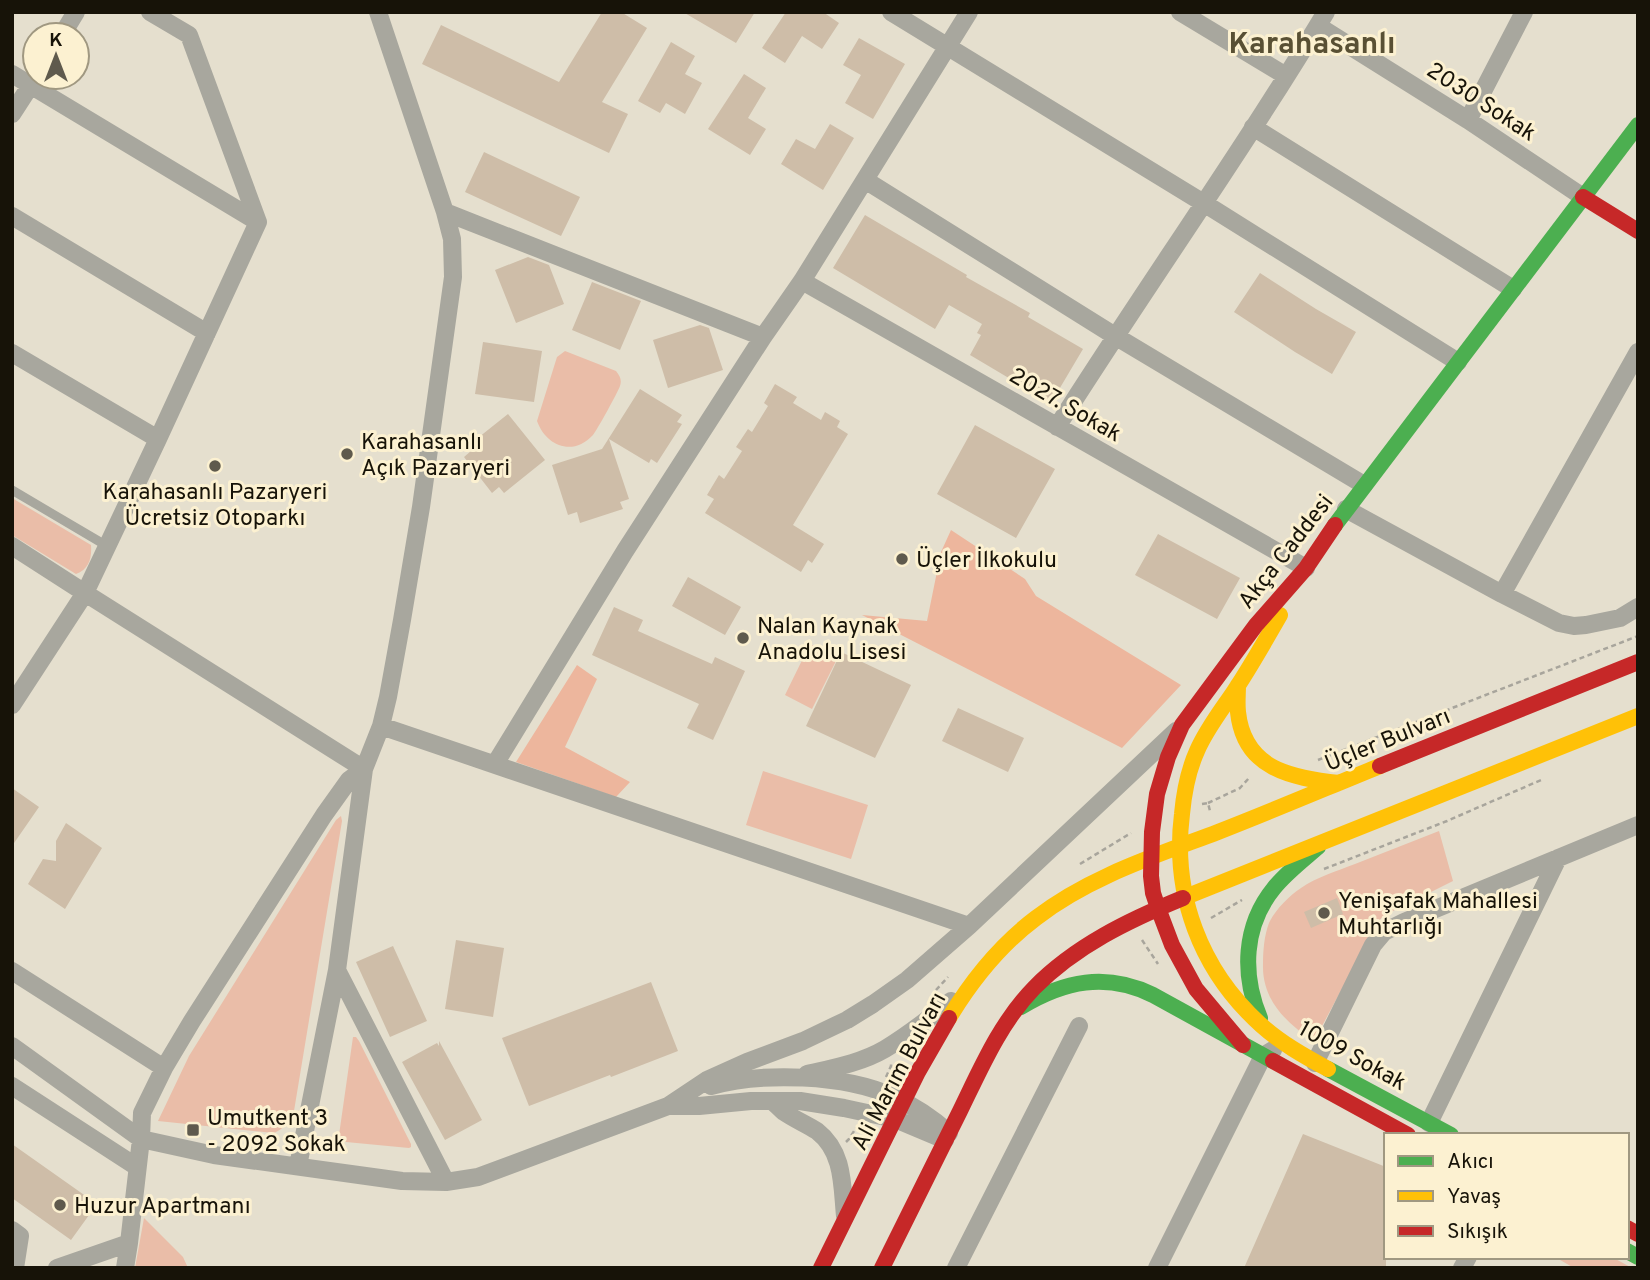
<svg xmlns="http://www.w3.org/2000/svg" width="1650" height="1280" font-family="Overpass,sans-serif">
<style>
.green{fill:#eabda8}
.forest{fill:#edb69d}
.building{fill:#cebda8}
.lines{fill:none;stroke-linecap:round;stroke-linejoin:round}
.path{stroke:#a8a59c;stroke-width:2.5;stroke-dasharray:5 3.5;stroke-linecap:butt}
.lane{stroke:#a8a79e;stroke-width:9}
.street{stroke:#a8a79e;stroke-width:18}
.fast{stroke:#4caf50;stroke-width:16}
.slow{stroke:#ffc107;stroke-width:16}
.jam{stroke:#c62828;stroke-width:16}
.poi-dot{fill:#5f5a4d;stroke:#fcf1d1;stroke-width:2.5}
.labels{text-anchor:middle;stroke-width:6;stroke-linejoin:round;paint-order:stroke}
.street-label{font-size:23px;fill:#171308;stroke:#fcf1d1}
.poi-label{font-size:23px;fill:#171308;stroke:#fcf1d1;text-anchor:start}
.district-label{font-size:30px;font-weight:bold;fill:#595034;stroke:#fcf1d1}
</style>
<rect width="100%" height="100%" fill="#e5dfce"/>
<path class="green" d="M565,351L616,371C620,376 622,380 620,386C618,392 597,430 593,435C573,457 546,446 537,421L557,357Z
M12,498L91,545C92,558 89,569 76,574L12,535Z
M810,644L838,657L812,709L785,695Z
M763,771L868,805L851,859L746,825Z
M341,816L342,821L294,1111C289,1121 284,1129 274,1133L158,1121L189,1056L336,820Z
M1439,831L1453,881L1383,916L1376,925L1314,1041C1287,1024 1262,1000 1263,965C1263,952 1264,936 1269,923C1275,910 1289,896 1301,888C1317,877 1337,871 1355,864C1383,853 1411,842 1439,831Z
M353,1037H356L359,1041L411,1144V1147L409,1148L346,1142L342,1139L339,1135Z
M144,1218L183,1257L188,1268H135Z
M1555,1257H1612L1632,1268H1574Z"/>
<path class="forest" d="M951,530L1025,579L1036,596L1181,685L1122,748L862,615L927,621L941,552Z
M577,665L597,679L565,747L630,782L616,797L516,762Z"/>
<path class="building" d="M602,12H621L647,28L602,102L628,114L609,153L422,64L441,25L559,82Z
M683,12H755L736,43Z
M786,12H823L839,23L822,49L802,36L785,63L762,48Z
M859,38L905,64L873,119L845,103L861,75L843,65Z
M671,42L695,56L685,74L702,83L685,114L666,103L660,113L638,101Z
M744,74L766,88L748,118L766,129L750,155L708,129Z
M830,124L854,138L823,190L781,164L796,139L815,149Z
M484,152L580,197L561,236L465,192Z
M865,215L967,275L966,277L1030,313L1028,317L1083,349L1051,403L970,355L981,335L977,333L982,324L949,305L935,329L833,268Z
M528,257L549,265L564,304L516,323L495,270Z
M1260,273L1316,309L1356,332L1332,374L1295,352L1234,312Z
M592,282L641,301L620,350L572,330Z
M700,325L709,328L723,370L668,388L653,340Z
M483,342L542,351L534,402L475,394Z
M775,384L797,397L793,403L821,420L825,412L840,421L837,427L848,434L793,525L824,544L812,563L808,560L801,572L705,513L714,499L707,495L719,475L724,479L742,451L736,447L748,429L752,432L768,406L764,403Z
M640,389L682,415L677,422L682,424L657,463L651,459L649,463L609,439L629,499L620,502L623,509L580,523L577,512L568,515L552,465L602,449Z
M508,414L545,460L504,493L499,487L492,493L464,457L471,451L469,445Z
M975,425L1055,469L1016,538L937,494Z
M1158,534L1240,578L1217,619L1135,575Z
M688,577L741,607L725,635L672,606Z
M614,607L643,620L638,631L712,664L715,657L745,671L713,740L687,728L699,704L592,655Z
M841,652L911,685L875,758L806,726Z
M958,708L1024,738L1008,772L942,741Z
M12,788L39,807L12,846Z
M66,823L102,848L65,909L28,884L43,859L56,861V841Z
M1337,898L1343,914L1311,928L1304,912Z
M456,940L504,948L493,1017L445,1009Z
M393,946L427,1021L390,1037L356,962Z
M651,982L678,1051L611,1077L610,1075L529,1106L502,1038Z
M439,1041L482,1120L445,1140L402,1062L437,1043L439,1046Z
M1303,1134L1386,1167V1268H1244Z
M12,1144L97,1204L71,1240L12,1198Z"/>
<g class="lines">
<path class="path" d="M1318,760L1638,636
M1208,803L1240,788L1249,778
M1202,804L1208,803L1210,811
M1080,864L1131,833
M1324,869L1447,821L1541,780
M1211,918L1242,900
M1142,940L1158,964
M936,990L948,977
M886,1077L891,1066V1064
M846,1142L849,1139L856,1128"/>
<path class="lane" d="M12,490L107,546"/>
<path class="street" d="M150,12L189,35L258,222L158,439L85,593L364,769
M891,12L1210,207L1458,362
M1180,12L1286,76
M1318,26L1468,120L1583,197
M62,35L76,12
M12,74L258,222
M12,114L36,77
M1468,120L1524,12
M1253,127L1513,289
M865,180L1115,336L1364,485
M445,212L763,337
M12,216L207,333
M802,281L1306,568
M12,353L158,439
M1057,427C1145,288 1241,153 1326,12
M1346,509L1502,594L1559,623L1574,626L1586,625L1620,618L1638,607
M12,546L85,593L12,705
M1502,594L1638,352
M381,726L969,926
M495,764L625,551L763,337L802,281L969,12
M337,970L446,1182
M12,971L164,1068
M12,1046L141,1139L214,1155L402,1181L446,1182L478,1177L668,1106L707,1080L747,1062L803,1041L847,1020L873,1004L907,980L969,926L1176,731
M1315,1063L1373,945L1384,932L1404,922L1638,825
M807,1074C833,1068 861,1063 885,1049C908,1035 930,1018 951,1001
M12,1086L137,1167
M711,1086C762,1072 845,1074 894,1097C914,1106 932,1118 949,1133
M772,1101C776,1104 780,1109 784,1112C794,1119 806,1124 817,1131C844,1152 842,1185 845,1216
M668,1106H699L751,1101H800L844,1108L895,1119L945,1140
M1429,1123L1558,858
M298,1166L337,970L364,769L381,726L388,697L402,620L421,507L453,277L452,239L445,212L378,12
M12,1230L20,1236L15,1268
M57,1268L129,1243
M125,1268L129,1243L141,1139L142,1113L164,1068L192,1021L324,815L349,780L364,769
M956,1268L1079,1026
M1157,1268L1263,1056L1273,1050
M1462,1268L1468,1257"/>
<path class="fast" d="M1335,525L1638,125
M1021,1007C1064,981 1106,972 1153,995L1273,1061
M1260,1018C1242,975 1243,926 1274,888C1286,873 1303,860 1318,847
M1328,1069L1451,1135
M1627,1251L1638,1257"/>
<path class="slow" d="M1280,615C1265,641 1250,668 1233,693C1220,712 1206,730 1197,751C1188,771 1184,792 1182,814C1172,894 1200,970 1261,1025C1281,1043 1304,1056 1328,1069
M1238,685C1238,694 1237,703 1238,712C1244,769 1291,778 1339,783
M1183,898L1638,716
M949,1018C972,980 1000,945 1036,918C1089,877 1155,856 1218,832C1272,811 1326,788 1380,766"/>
<path class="jam" d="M1583,197L1638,231
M1380,766L1638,662
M1243,1045L1196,989L1172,945L1158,908L1153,893L1151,876L1152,832L1157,794L1168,757L1182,725L1256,625L1306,568L1335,525
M1273,1061L1408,1135
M1627,1228L1638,1234
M821,1268L918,1072L949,1018
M882,1268C908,1216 934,1163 960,1111C981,1068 1000,1023 1034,988C1075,946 1129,920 1183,898"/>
</g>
<g class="poi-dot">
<circle cx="347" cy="454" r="7"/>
<circle cx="215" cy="466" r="7"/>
<circle cx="902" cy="559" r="7"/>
<circle cx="743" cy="638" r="7"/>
<circle cx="1324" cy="913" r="7"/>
<rect x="186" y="1123" width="14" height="14" rx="3.5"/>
<circle cx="60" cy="1205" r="7"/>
</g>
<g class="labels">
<g class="street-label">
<text transform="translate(1482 101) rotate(33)" y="8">2030 Sokak</text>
<text transform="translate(1066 404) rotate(30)" y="8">2027. Sokak</text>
<text transform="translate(1285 551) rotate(-52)" y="8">Akça Caddesi</text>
<text transform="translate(1387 739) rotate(-22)" y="8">Üçler Bulvarı</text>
<text transform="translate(1353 1055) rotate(29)" y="8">1009 Sokak</text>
<text transform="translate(898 1071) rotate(-62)" y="8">Ali Marım Bulvarı</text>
</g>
<g class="poi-label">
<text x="361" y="449">Karahasanlı<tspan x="361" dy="26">Açık Pazaryeri</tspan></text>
<text x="215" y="499" text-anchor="middle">Karahasanlı Pazaryeri<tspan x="215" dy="26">Ücretsiz Otoparkı</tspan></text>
<text x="916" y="567">Üçler İlkokulu</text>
<text x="757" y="633">Nalan Kaynak<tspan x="757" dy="26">Anadolu Lisesi</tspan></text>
<text x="1338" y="908">Yenişafak Mahallesi<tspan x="1338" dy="26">Muhtarlığı</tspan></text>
<text x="207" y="1125">Umutkent 3<tspan x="207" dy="26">- 2092 Sokak</tspan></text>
<text x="74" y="1213">Huzur Apartmanı</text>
</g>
<g class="district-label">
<text x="1312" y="53">Karahasanlı</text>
</g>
</g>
<rect width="1650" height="1280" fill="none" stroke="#171308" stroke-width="28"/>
<rect x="1384" y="1133" width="245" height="126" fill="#fcf1d1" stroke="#a09881" stroke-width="2"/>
<rect x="1398" y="1156" width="35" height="10" fill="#4caf50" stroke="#a09881" stroke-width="2"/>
<text x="1447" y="1168" font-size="21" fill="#171308">Akıcı</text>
<rect x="1398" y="1191" width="35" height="10" fill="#ffc107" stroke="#a09881" stroke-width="2"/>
<text x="1447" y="1203" font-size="21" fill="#171308">Yavaş</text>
<rect x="1398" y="1226" width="35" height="10" fill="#c62828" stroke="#a09881" stroke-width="2"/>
<text x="1447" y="1238" font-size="21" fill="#171308">Sıkışık</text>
<g transform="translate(56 56)"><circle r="33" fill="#fcf1d1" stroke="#a09881" stroke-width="2"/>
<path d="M0-5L12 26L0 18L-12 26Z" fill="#5f5a4d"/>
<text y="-10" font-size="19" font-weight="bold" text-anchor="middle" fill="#171308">K</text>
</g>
</svg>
